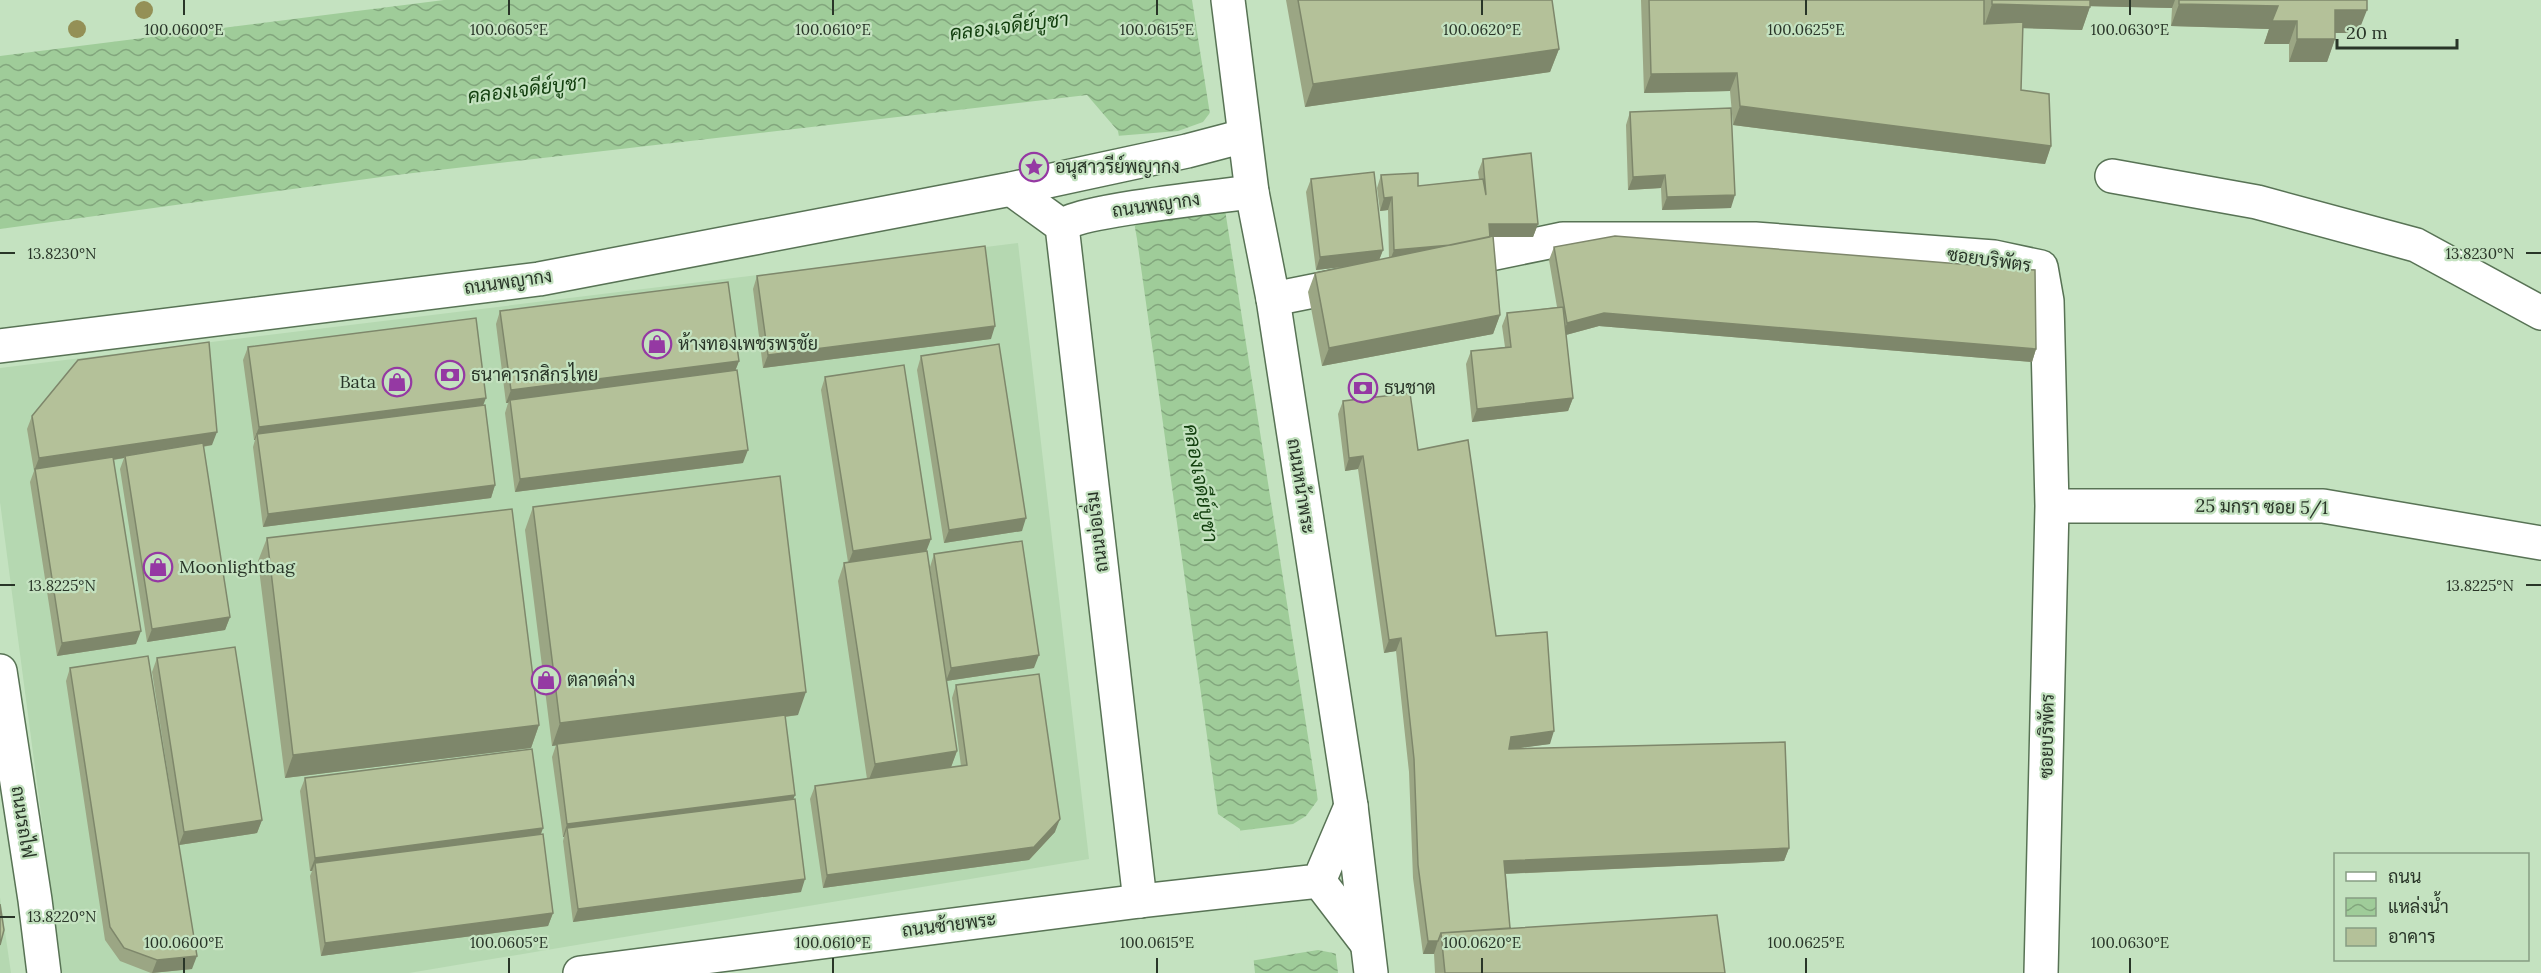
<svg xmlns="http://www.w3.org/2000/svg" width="2541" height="973" font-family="Lora,Sarabun,serif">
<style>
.built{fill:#b5d8b1}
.water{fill:url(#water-waves)}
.pier{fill:#c4e2c0}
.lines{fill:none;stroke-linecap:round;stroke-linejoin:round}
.minor-casing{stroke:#587355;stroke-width:36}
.tertiary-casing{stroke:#587355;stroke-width:36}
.primary-casing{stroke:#587355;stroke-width:36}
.minor{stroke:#fff;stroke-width:33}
.tertiary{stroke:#fff;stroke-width:33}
.primary{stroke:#fff;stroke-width:33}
.tree{fill:#949056}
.wall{fill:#9ba684}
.shaded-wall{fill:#7e876b}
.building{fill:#b4c199;stroke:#7e876b;stroke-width:1.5}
.ticks{fill:none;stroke:#293528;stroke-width:2}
.labels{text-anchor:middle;stroke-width:4.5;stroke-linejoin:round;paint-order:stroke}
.poi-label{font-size:18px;fill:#293528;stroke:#c4e2c0;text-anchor:start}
.street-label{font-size:18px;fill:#293528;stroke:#c4e2c0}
.water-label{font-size:20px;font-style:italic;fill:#113e0d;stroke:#c4e2c0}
.ticks-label{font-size:15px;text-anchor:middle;fill:#293528;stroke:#c4e2c0;stroke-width:4.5;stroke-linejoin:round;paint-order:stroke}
</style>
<defs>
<pattern id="water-waves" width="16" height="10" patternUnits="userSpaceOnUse" patternTransform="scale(1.5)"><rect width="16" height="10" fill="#9fcc99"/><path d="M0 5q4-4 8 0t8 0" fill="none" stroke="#82a67d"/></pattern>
</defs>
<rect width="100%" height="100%" fill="#c4e2c0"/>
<path class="built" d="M1018,243L1089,859L409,973H62L0,502V368Z
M0,897L11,973H0Z"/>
<path class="water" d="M444,0H1192L1317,794L1338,973H1255L1240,829L1218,814L1137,239L1118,131L1087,95L396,175L0,229V56Z"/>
<path class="pier" d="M1212,110L1227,207L1141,220L1132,229L1116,136L1178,131L1203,122Z
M1320,797L1338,954L1318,950L1250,961L1237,831L1293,824L1306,816Z"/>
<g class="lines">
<g class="minor-casing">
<path id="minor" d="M2112,176L2257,202L2416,245L2541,313
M1011,189L1062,226L1140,901
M1062,226C1078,211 1221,196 1252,192
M1451,262L1563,239H1755L1994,257L2041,267L2047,301L2052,506L2041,973
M1273,299L1353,283
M0,346L539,279L1011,189L1187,151L1244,136
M2052,506H2323L2541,543
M0,671L35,900L44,973"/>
</g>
<g class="tertiary-casing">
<path id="tertiary" d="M1319,881L1351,806
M1319,881L1365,941
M580,973L1140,901L1319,881"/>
</g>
<g class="primary-casing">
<path id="primary" d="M1228,0L1252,192L1273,299L1351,806L1371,973"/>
</g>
<use href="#minor" class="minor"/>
<use href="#tertiary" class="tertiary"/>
<use href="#primary" class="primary"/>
</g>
<g class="tree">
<circle cx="144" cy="10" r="9"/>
<circle cx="77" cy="29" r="9"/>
</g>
<path class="wall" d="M1286,0H1552L1559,49L1550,72L1305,107Z
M1641,0H2367L2358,33H2335V39L2327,62H2289V44H2264L2269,29L2171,26L2172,8L2090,6L2082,30L2023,28L2021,90L2051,146L2045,164L1733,125L1730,91L1644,93Z
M1630,112L1731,208L1662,210L1661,188L1628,190L1626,125Z
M1483,159L1538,224L1533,237H1493L1500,315L1493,334L1322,366L1308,292L1315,273L1351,266L1316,270L1306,192L1311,179L1383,250L1379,260L1389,258L1388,210L1380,211L1377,188L1381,175L1418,186L1479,179L1478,172Z
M1554,247L2036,349L2032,362L1599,326L1566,335L1573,398L1568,411L1472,422L1466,364L1471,351L1505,347L1502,326L1507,313L1557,307L1549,260Z
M757,276L991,339L763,368L753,289Z
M500,311L739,361L735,371L743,463L515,492L505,413L508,403H506L496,324Z
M248,347L483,405L495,485L491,498L263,527L253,447L255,440H254L243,360Z
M921,356L1022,531L944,543L917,370Z
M825,377L927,551L957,751L951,767L961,766L952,698L956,685L1055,832L1029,860L823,888L810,799L815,786L867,779L838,581L844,563L848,562L821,390Z
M1343,401L1418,450L1496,636L1550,744L1510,749L1789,848L1784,861L1506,874L1510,928L1725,973H1435L1434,954H1423L1413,878L1409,772L1396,651L1384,653L1358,469L1345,471L1338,414Z
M32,416L212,445L203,447L230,617L225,630L147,642L120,469L124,458L114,460L136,644L57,656L30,482L34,471L27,429Z
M533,507L798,715L785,717L795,795L793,799L801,892L573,922L563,841L564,837H563L552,757L556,745L552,746L525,530Z
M267,538L539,725L531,748L285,778L258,561Z
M934,554L1034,668L946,681L930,567Z
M157,658L262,820L257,833L179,845L152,672Z
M70,668L192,969L151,973L120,961L105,940L66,681Z
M305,778L543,828L541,834L553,913L548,926L321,956L310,876L312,871H310L300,791Z"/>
<path class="shaded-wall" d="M2084,0H2175L2172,8L2082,6Z
M1992,4L2090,7L2082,30L1984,27Z
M2179,4L2278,6L2297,21L2289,44H2264L2269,29L2171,26Z
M2335,10H2367L2358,33H2327Z
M2297,39H2335L2327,62H2289Z
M1559,49L1550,72L1305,107L1313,84Z
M1737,73L1730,91L1644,93L1651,74Z
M1740,106L2051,146L2045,164L1733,125Z
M1665,175L1661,188L1628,190L1633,177Z
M1735,195L1731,208L1662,210L1667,197Z
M1392,197L1388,210L1380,211L1384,198Z
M1489,224H1538L1533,237H1484Z
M1491,242L1389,263L1394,250Z
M1383,250L1378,263L1316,270L1320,257Z
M1604,313L2036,349L2032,362L1599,326L1562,336L1567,323Z
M1500,315L1493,334L1322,366L1329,348Z
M995,326L991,339L763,368L768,355Z
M739,361L734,374L510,400L508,403H506L511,390Z
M486,398L481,411L257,434L255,440H254L259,427Z
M1573,398L1568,411L1472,422L1477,409Z
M217,432L212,445L125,458V456L124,458L35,471V469L34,471L39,458Z
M748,450L743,463L515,492L520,479Z
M1363,456L1358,469L1345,471L1349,458Z
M495,485L491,498L263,527L268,514Z
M1026,518L1022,531L944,543L949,530Z
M931,539L926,552L848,564L853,551Z
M230,617L225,630L147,642L152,629Z
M141,631L136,644L57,656L62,643Z
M1401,638L1396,651L1384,653L1389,640Z
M1039,655L1034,668L946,681L951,668Z
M806,692L798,715L552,746L560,723Z
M539,725L531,748L285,778L293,755Z
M1554,731L1550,744L1506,750L1511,737Z
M957,751L950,770L868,782L875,764Z
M795,795L790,808L567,828L564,837H563L567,824Z
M1060,819L1055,832L1029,860L823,888L827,875Z
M262,820L257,833L179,845L184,832Z
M543,828L538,841L315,863L312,871H310L315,858Z
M1789,848L1784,861L1500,874L1504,861Z
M805,879L801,892L573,922L578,909Z
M553,913L548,926L321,956L325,943Z
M1428,941H1438L1434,954H1423Z
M197,956L192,969L152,973L157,960Z"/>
<path class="building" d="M1298,0H1552L1559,49L1313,84Z
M1649,0H1984V24L2023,22L2021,90L2049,94L2051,146L1740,106L1737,73L1651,74Z
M1992,0H2090V7L1992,4Z
M2179,0H2367V10H2335V39H2297V21H2272L2278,6L2179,4Z
M1731,108L1735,195L1667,197L1665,175L1633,177L1630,112Z
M1531,153L1538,224H1489L1490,237L1451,245L1394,250L1392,197L1384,198L1381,175L1418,173V186L1483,179L1486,195L1483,159Z
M1374,172L1383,250L1320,257L1311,179Z
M1493,236L1500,315L1329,348L1315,273Z
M1615,236L2035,270L2036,349L1604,313L1567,323L1554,247Z
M985,246L995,326L768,355L757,276Z
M728,282L739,361L511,390L500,311Z
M1563,307L1573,398L1477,409L1471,351L1511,347L1507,313Z
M476,318L486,398L259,427L248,347Z
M209,342L217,432L39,458L32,416L78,360Z
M999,344L1026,518L949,530L921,356Z
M904,365L931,539L853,551L825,377Z
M737,370L748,450L520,479L510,400Z
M1410,393L1418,450L1468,440L1496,636L1547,632L1554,731L1511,737L1509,749L1785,742L1789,848L1504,861L1510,928L1441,933L1438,941H1428L1418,865L1414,759L1401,638L1389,640L1363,456L1349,458L1343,401Z
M485,405L495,485L268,514L257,434Z
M203,443L230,617L152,629L125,456Z
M113,457L141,631L62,643L35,469Z
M780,476L806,692L560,723L533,507Z
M512,509L539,725L293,755L267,538Z
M1022,541L1039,655L951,668L934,554Z
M927,551L957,751L875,764L844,563Z
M235,647L262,820L184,832L157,658Z
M148,656L197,956L157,960L124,948L110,927L70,668Z
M1039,674L1060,819L1034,847L827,875L815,786L967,765L956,685Z
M785,715L795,795L567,824L557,744Z
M532,749L543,828L315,858L305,778Z
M795,799L805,879L578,909L567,828Z
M543,834L553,913L325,943L315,863Z
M0,904L4,930L0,945Z
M1717,915L1725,973H1445L1441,933Z"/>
<path class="ticks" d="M184,0V15M509,0V15M833,0V15M1157,0V15M1482,0V15M1806,0V15M2130,0V15M0,253H15M2526,253H2541M0,585H15M2526,585H2541M0,917H15M184,958V973M509,958V973M833,958V973M1157,958V973M1482,958V973M1806,958V973M2130,958V973"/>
<defs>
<g id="sight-ring" transform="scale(1.5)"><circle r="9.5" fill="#c4e2c0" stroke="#9539a3" stroke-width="1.5"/><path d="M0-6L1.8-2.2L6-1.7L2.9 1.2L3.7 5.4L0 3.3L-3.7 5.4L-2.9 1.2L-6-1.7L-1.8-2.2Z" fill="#9539a3"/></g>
<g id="shop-ring" transform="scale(1.5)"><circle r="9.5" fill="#c4e2c0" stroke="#9539a3" stroke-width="1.5"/><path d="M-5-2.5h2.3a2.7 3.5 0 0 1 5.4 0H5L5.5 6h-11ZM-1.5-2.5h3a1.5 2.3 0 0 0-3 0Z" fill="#9539a3"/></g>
<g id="bank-ring" transform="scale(1.5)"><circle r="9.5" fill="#c4e2c0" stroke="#9539a3" stroke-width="1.5"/><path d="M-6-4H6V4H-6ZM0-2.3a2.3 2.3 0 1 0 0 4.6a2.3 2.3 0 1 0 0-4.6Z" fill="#9539a3"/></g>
</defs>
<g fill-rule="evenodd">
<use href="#sight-ring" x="1034" y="167"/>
<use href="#shop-ring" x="657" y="344"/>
<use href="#bank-ring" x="450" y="375"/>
<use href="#shop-ring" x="397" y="382"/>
<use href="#bank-ring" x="1363" y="388"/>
<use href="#shop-ring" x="158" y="567"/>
<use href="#shop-ring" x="546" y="680"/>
</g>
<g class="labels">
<g class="poi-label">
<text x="1055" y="173">อนุสาวรีย์พญากง</text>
<text x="678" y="350">ห้างทองเพชรพรชัย</text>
<text x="471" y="381">ธนาคารกสิกรไทย</text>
<text x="376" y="388" text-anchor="end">Bata</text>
<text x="1384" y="394">ธนชาต</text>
<text x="179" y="573">Moonlightbag</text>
<text x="567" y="686">ตลาดล่าง</text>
</g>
<g class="street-label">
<text transform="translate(1156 205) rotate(-8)" y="6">ถนนพญากง</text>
<text transform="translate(1989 260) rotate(8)" y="6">ซอยบริพัตร</text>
<text transform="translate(508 282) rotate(-8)" y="6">ถนนพญากง</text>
<text transform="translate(1301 486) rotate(81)" y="6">ถนนหน้าพระ</text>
<text transform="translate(2262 507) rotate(1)" y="6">25 มกรา ซอย 5/1</text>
<text transform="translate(1097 532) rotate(-97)" y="6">ถนนบ่อเริ่ม</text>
<text transform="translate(2047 736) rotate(-89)" y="6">ซอยบริพัตร</text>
<text transform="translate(23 822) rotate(81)" y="6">ถนนรถไฟ</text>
<text transform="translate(949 925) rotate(-7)" y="6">ถนนซ้ายพระ</text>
</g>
<g class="water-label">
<text transform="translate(1009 26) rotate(-7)" y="7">คลองเจดีย์บูชา</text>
<text transform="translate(527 89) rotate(-7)" y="7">คลองเจดีย์บูชา</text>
<text transform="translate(1201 483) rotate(80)" y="7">คลองเจดีย์บูชา</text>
</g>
</g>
<g class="ticks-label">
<text x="184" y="35">100.0600°E</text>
<text x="509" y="35">100.0605°E</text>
<text x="833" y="35">100.0610°E</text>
<text x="1157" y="35">100.0615°E</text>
<text x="1482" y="35">100.0620°E</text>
<text x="1806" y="35">100.0625°E</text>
<text x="2130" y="35">100.0630°E</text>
<text x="62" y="259">13.8230°N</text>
<text x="2480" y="259">13.8230°N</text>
<text x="62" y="591">13.8225°N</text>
<text x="2480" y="591">13.8225°N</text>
<text x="62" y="922">13.8220°N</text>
<text x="184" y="948">100.0600°E</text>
<text x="509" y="948">100.0605°E</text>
<text x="833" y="948">100.0610°E</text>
<text x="1157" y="948">100.0615°E</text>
<text x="1482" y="948">100.0620°E</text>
<text x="1806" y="948">100.0625°E</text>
<text x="2130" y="948">100.0630°E</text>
</g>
<rect x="2334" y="853" width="195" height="108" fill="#c4e2c0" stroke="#869d83" stroke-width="1.5"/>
<rect x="2346" y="872" width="30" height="9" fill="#ffffff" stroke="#869d83" stroke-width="1.5"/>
<text x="2388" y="883" font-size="18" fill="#293528">ถนน</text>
<rect x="2346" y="898" width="30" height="18" fill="url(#water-waves)" stroke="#869d83" stroke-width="1.5"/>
<text x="2388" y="913" font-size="18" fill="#293528">แหล่งน้ำ</text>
<rect x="2346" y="928" width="30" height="18" fill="#b4c199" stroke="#869d83" stroke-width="1.5"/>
<text x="2388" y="943" font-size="18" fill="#293528">อาคาร</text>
<path d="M2337 39v9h120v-9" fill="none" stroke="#293528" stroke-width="3"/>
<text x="2346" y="39" font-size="18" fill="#293528" stroke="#c4e2c0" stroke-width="4.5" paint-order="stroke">20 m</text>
</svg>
